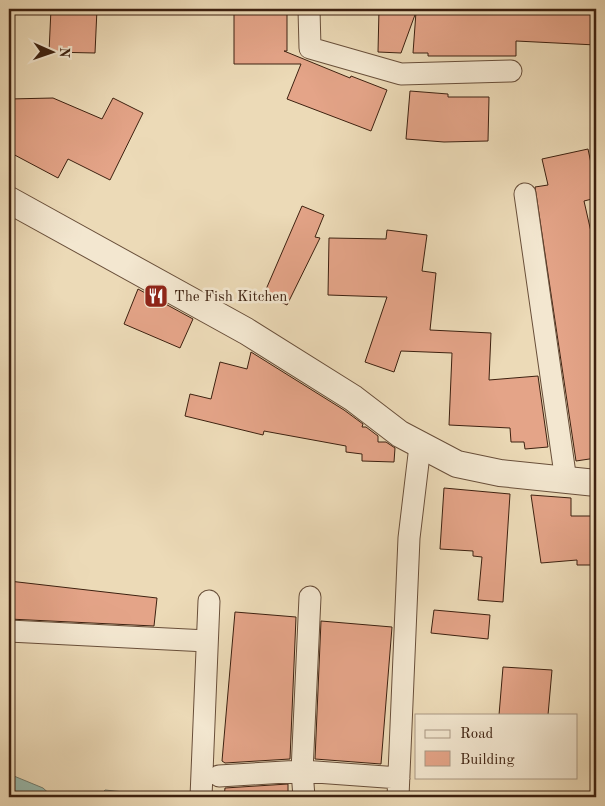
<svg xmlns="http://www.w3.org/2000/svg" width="605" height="806" font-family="'Old Standard TT',serif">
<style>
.water{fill:#99bbae;stroke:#747d6f}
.building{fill:#e4a488;stroke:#3d2110}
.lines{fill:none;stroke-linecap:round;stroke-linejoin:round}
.minor-casing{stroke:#694f3a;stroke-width:23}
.tertiary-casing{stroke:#694f3a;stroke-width:28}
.minor{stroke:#f3e7d0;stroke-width:21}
.tertiary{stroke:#f3e7d0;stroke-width:26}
.labels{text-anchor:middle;stroke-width:5;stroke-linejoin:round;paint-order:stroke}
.poi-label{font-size:15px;fill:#3d2110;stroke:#f3e7d0;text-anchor:start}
</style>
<rect width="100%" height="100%" fill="#ecdab7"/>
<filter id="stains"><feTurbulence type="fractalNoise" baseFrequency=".004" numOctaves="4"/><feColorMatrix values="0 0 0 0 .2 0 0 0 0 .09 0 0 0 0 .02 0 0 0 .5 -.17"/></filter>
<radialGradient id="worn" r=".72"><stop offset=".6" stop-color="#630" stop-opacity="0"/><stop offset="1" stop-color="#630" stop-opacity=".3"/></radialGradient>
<path class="water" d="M9,774L43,788L53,797H9Z
M105,790L153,795L154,797H98Z"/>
<path class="building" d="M51,9H97L95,53L49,52Z
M234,9H287V51H284L350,78L351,76L387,90L371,131L287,99L301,64H234Z
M379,9H568V11L596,13V45L516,41V56H428V53H413L416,12L401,53L378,52Z
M410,91L448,94V97H489L488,141L444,142L406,139Z
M53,98L102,119L113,98L143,113L110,180L68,159L58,178L9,152V99Z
M588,149L596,187V198L584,201L596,254V458L576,461L535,187L548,185L542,159Z
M302,206L324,215L315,237L320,238L287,305L264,294Z
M387,230L427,235L422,271L436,273L430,330L491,333L489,380L538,376L548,447L525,449L524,442H511L510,428L449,425L452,353L401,351L394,372L365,362L387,297L328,295L329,238L386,239Z
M138,289L193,319L180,348L124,324Z
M251,352L344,410L363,424L362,427H366L378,436V442H386L395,448L394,462L362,461V454L346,452V446L264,431L263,435L185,416L190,394L211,399L220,362L247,369Z
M444,488L510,494L503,602L478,600L482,557L473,556V551L440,549Z
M531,495L571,498V516H596V565H577V560L541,563Z
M9,581L157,598L154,626L9,619Z
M434,610L490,615L488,639L431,633Z
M235,612L296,617L290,759L225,763L222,761Z
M321,621L392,627L381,764L315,759Z
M503,667L552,670L548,715H499Z
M288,784V797H224L225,788Z"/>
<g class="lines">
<g class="minor-casing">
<path id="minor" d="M309,9L310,48L401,74L511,71
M525,194L566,481
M9,631L207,641
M219,776L302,771L399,778
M201,797L209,601
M304,797L302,771L310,597
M398,797L409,538L420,446"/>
</g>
<g class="tertiary-casing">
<path id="tertiary" d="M9,200L246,331L353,398L400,434L457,464L500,473L596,483"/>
</g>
<use href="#minor" class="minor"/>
<use href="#tertiary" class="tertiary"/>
</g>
<defs>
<g id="restaurant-square" transform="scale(1.25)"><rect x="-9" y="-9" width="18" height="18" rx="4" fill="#8f2418" stroke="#f3e7d0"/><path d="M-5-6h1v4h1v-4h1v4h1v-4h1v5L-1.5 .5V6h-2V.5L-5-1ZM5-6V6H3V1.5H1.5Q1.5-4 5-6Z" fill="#fff"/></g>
</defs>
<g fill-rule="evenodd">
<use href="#restaurant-square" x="156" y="296"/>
</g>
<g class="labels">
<g class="poi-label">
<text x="174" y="301">The Fish Kitchen</text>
</g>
</g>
<rect width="605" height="806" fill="none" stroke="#ecdab7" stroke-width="30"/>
<rect x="10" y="10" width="585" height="786" fill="none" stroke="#3d2110" stroke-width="2.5"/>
<rect x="15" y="15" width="575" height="776" fill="none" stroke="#3d2110"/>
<rect x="415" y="714" width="162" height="65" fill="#f3e7d0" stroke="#aa9883"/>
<rect x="425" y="730" width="25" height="8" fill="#f3e7d0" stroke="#aa9883"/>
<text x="460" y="738" font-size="15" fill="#3d2110">Road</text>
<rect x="425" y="751" width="25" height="15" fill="#e4a488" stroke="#aa9883"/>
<text x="460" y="764" font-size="15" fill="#3d2110">Building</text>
<g transform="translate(52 52) rotate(92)" stroke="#f3e7d0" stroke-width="4" paint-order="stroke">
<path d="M0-4L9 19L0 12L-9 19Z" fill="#3d2110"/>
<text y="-8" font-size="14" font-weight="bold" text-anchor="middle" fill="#3d2110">N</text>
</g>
<rect width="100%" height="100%" filter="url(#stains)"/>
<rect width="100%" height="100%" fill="url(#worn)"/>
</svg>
